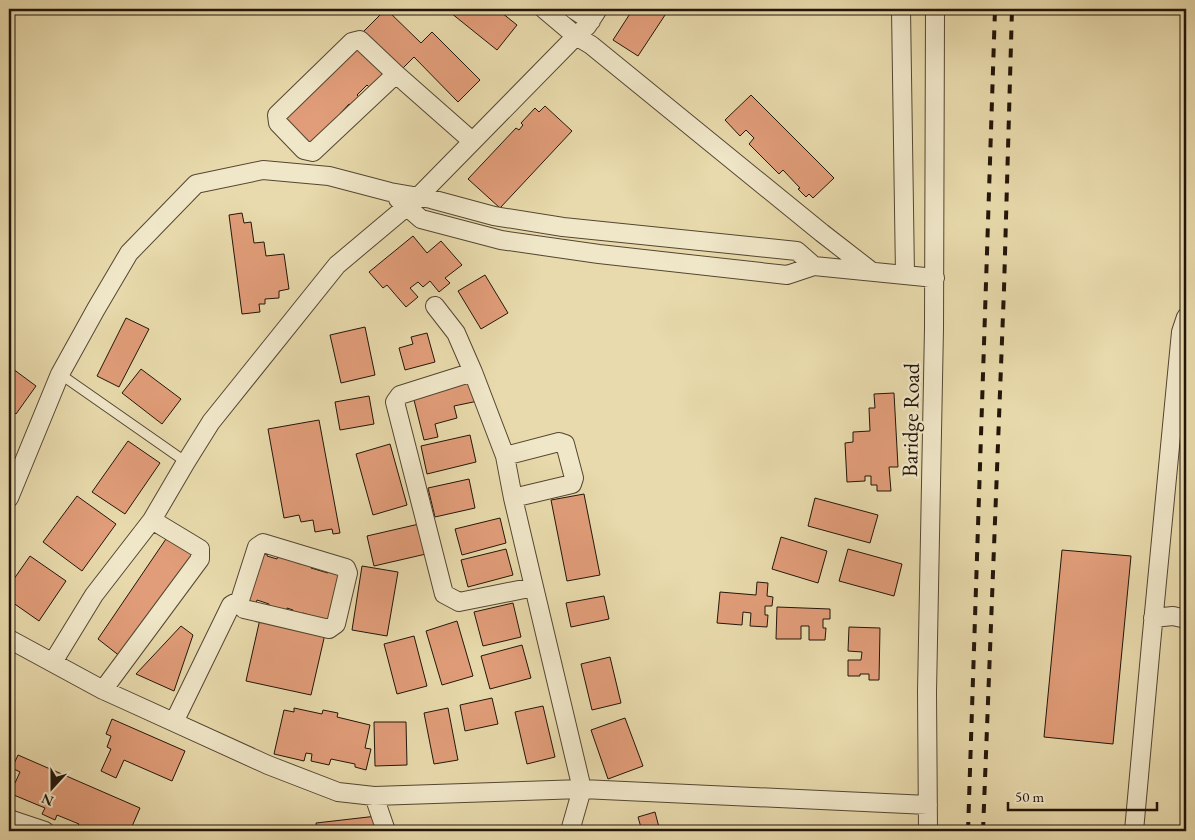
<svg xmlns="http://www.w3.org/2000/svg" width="1195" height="840" font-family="'EB Garamond',serif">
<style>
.building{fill:#e19d79;stroke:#221509}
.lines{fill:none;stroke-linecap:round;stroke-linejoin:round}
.lane-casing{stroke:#544632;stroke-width:11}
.street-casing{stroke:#544632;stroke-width:20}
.lane{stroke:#f0e7c9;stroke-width:9}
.street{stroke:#f0e7c9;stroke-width:18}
.rail{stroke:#221509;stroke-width:4;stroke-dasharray:9 9;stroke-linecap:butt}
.labels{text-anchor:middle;stroke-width:4.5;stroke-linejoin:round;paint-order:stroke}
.street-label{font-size:22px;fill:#221509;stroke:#f0e7c9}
</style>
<rect width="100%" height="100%" fill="#e8daac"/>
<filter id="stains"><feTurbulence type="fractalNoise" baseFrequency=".004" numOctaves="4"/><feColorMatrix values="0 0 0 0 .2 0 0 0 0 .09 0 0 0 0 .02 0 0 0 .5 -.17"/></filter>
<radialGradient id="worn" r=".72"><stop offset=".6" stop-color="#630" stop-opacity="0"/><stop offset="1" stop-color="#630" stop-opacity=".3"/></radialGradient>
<path class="building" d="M386,9L421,43L432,32L480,80L458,102L414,57L401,70L363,32Z
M446,9H497L517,25L497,50Z
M633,9H669L638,56L613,40Z
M356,43L389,73L372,90L367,85L357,95L361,99L353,107L349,104L340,114L344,117L309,146L281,120Z
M751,95L834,178L813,198L809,194L806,197L798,189L800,188L783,170L779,174L749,144L754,138L746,130L740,136L725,120Z
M545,106L572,131L500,208L468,179L516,128L519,130L523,125L521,123L535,108L539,112Z
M242,213L244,223L251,222L254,243L264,242L266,256L284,254L289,289L279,291V298L265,299V304H259L260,312L242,314L229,215Z
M413,236L427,253L441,241L462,265L445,278L450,283L439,292L430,281L423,287L418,282L410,288L418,297L406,307L387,285L383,288L369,272Z
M485,275L508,313L481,329L458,291Z
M126,318L149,329L119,387L97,376Z
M365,327L375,375L341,383L330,335Z
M427,333L435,362L405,370L399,348L413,344L411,337Z
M9,366L36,386L16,414L9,408Z
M141,369L181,399L162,424L122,393Z
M473,382L478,401L454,406L457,418L435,424L438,437L424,440L413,396Z
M894,393L898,467H889L891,491H877V485H871V476H865V481L847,482L845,443L853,442V432L870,431L869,408H875L874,394Z
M369,396L374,424L340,430L335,402Z
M319,420L340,533L333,534L332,529L315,532L313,520L301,522L299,515L284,518L268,429Z
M470,435L476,462L427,474L421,446Z
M128,441L160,463L125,514L92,492Z
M390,444L407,505L373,515L356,454Z
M469,479L475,508L435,517L428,488Z
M584,494L600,575L567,581L551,500Z
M77,496L116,524L82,571L43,542Z
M815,498L878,515L870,543L808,526Z
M500,518L506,543L462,555L455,529Z
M419,524L426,554L374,566L367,536Z
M168,536L196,553L121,657L98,639Z
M781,537L827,551L818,583L772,569Z
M260,547L269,549L267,556L277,559L279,552L291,560L300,564L301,560L313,563L311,568L328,573L329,569L342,573L330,610L335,611L331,623L303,613L301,618L292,615L293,610L287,608L286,613L269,607V604L257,600L255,607L244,605Z
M506,549L513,575L468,587L461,560Z
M848,549L902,564L894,596L839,581Z
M1062,550L1131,556L1113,744L1044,737Z
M30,556L66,581L39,621L9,600V586Z
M362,566L398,572L387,636L352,630Z
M757,582L768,583L767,596L773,597L772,606H765V615H768L767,627L750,626L751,613L743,612L742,625L717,623L720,592L756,595Z
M604,596L609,619L571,627L566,603Z
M513,603L521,637L483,646L474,612Z
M777,607L830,609V619H823V628H826L825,640H809V626H801V639H776Z
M260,619L325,634L311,695L246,681Z
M457,621L473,676L442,685L426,631Z
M181,626L193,635L174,691L136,674Z
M849,627L880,628L879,680H869V674H860V676H848V660H861L862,652L848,651Z
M414,636L427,686L397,694L384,644Z
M522,645L531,678L490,689L481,656Z
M610,657L621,703L592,710L581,664Z
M492,698L498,724L465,731L460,705Z
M543,706L555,757L527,764L515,712Z
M294,708L322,714L323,710L338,713L337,717L370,725L365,748L371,749L366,770L355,767V764L331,759L329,765L311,761L312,754L306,753L304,761L274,754L284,710L294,712Z
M448,708L458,760L434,764L424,713Z
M625,718L643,766L608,779L591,730Z
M112,719L185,751L172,781L124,760L116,778L101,771L111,749L107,747L111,736L106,734Z
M374,722H406L407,765L375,766Z
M18,755L140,808L130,831H81L76,829L79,824L57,815L55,820L42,814L45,808L9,793V780L15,783L20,772L12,768Z
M655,812L660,831H642L638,817Z
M377,816L379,831H317L316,823Z
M294,826V831H278V828Z"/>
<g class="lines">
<g class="lane-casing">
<path id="lane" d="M60,374L186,462"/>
</g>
<g class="street-casing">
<path id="street" d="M544,9L576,36L591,45L822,233L871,271
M573,9L591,21
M901,9L905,275
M396,74L360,40L352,42L277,115L278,123L304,150L313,152L396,74L472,141
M398,199L421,219L501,240L599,254L787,275L814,266L935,278
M435,306L456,333L473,372L505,456L513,498L534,587L582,789L570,831
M473,372L400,395L395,402L444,594L459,602L534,587
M505,456L559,442L565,444L574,478L572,484L513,498
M9,498L60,374L96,309L129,253L196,184L263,170L329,176L390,192L431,199L494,216L563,227L797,251L814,266
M1153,618L1173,616L1186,619
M9,639L103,690L123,699L268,765L338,792L374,796L582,789L928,805
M53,662L94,595L152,520L186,462L211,422L337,265L418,197L576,36L587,26L598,9
M103,690L200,559V549L152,520
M174,722L231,605L240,600L257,547L263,543L346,568L348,573L336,624L329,629L244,609L241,605L240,600
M374,796L386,831
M9,819L45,831
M928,831L927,692L934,328L935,9
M1134,831L1151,644L1181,332L1186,317"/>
</g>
<use href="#lane" class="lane"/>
<use href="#street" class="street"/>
<path class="rail" d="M968,831L995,9
M983,831L1004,289L1012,9"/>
</g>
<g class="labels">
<g class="street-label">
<text transform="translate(910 420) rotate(-89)" y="8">Baridge Road</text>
</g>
</g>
<rect width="1195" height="840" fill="none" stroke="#e8daac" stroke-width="30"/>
<rect x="10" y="10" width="1175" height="820" fill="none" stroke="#221509" stroke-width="2.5"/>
<rect x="15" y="15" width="1165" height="810" fill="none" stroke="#221509"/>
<g transform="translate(52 788) rotate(201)" stroke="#f0e7c9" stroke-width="4" paint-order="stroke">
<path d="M0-4L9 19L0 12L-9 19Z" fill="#221509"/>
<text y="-8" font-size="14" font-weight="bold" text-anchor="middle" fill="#221509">N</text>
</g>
<path d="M1008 802v8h149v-8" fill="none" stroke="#221509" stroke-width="2.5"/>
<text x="1015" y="802" font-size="15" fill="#221509" stroke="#f0e7c9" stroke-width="4" paint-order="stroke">50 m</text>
<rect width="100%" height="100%" filter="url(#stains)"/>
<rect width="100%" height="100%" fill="url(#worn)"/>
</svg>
